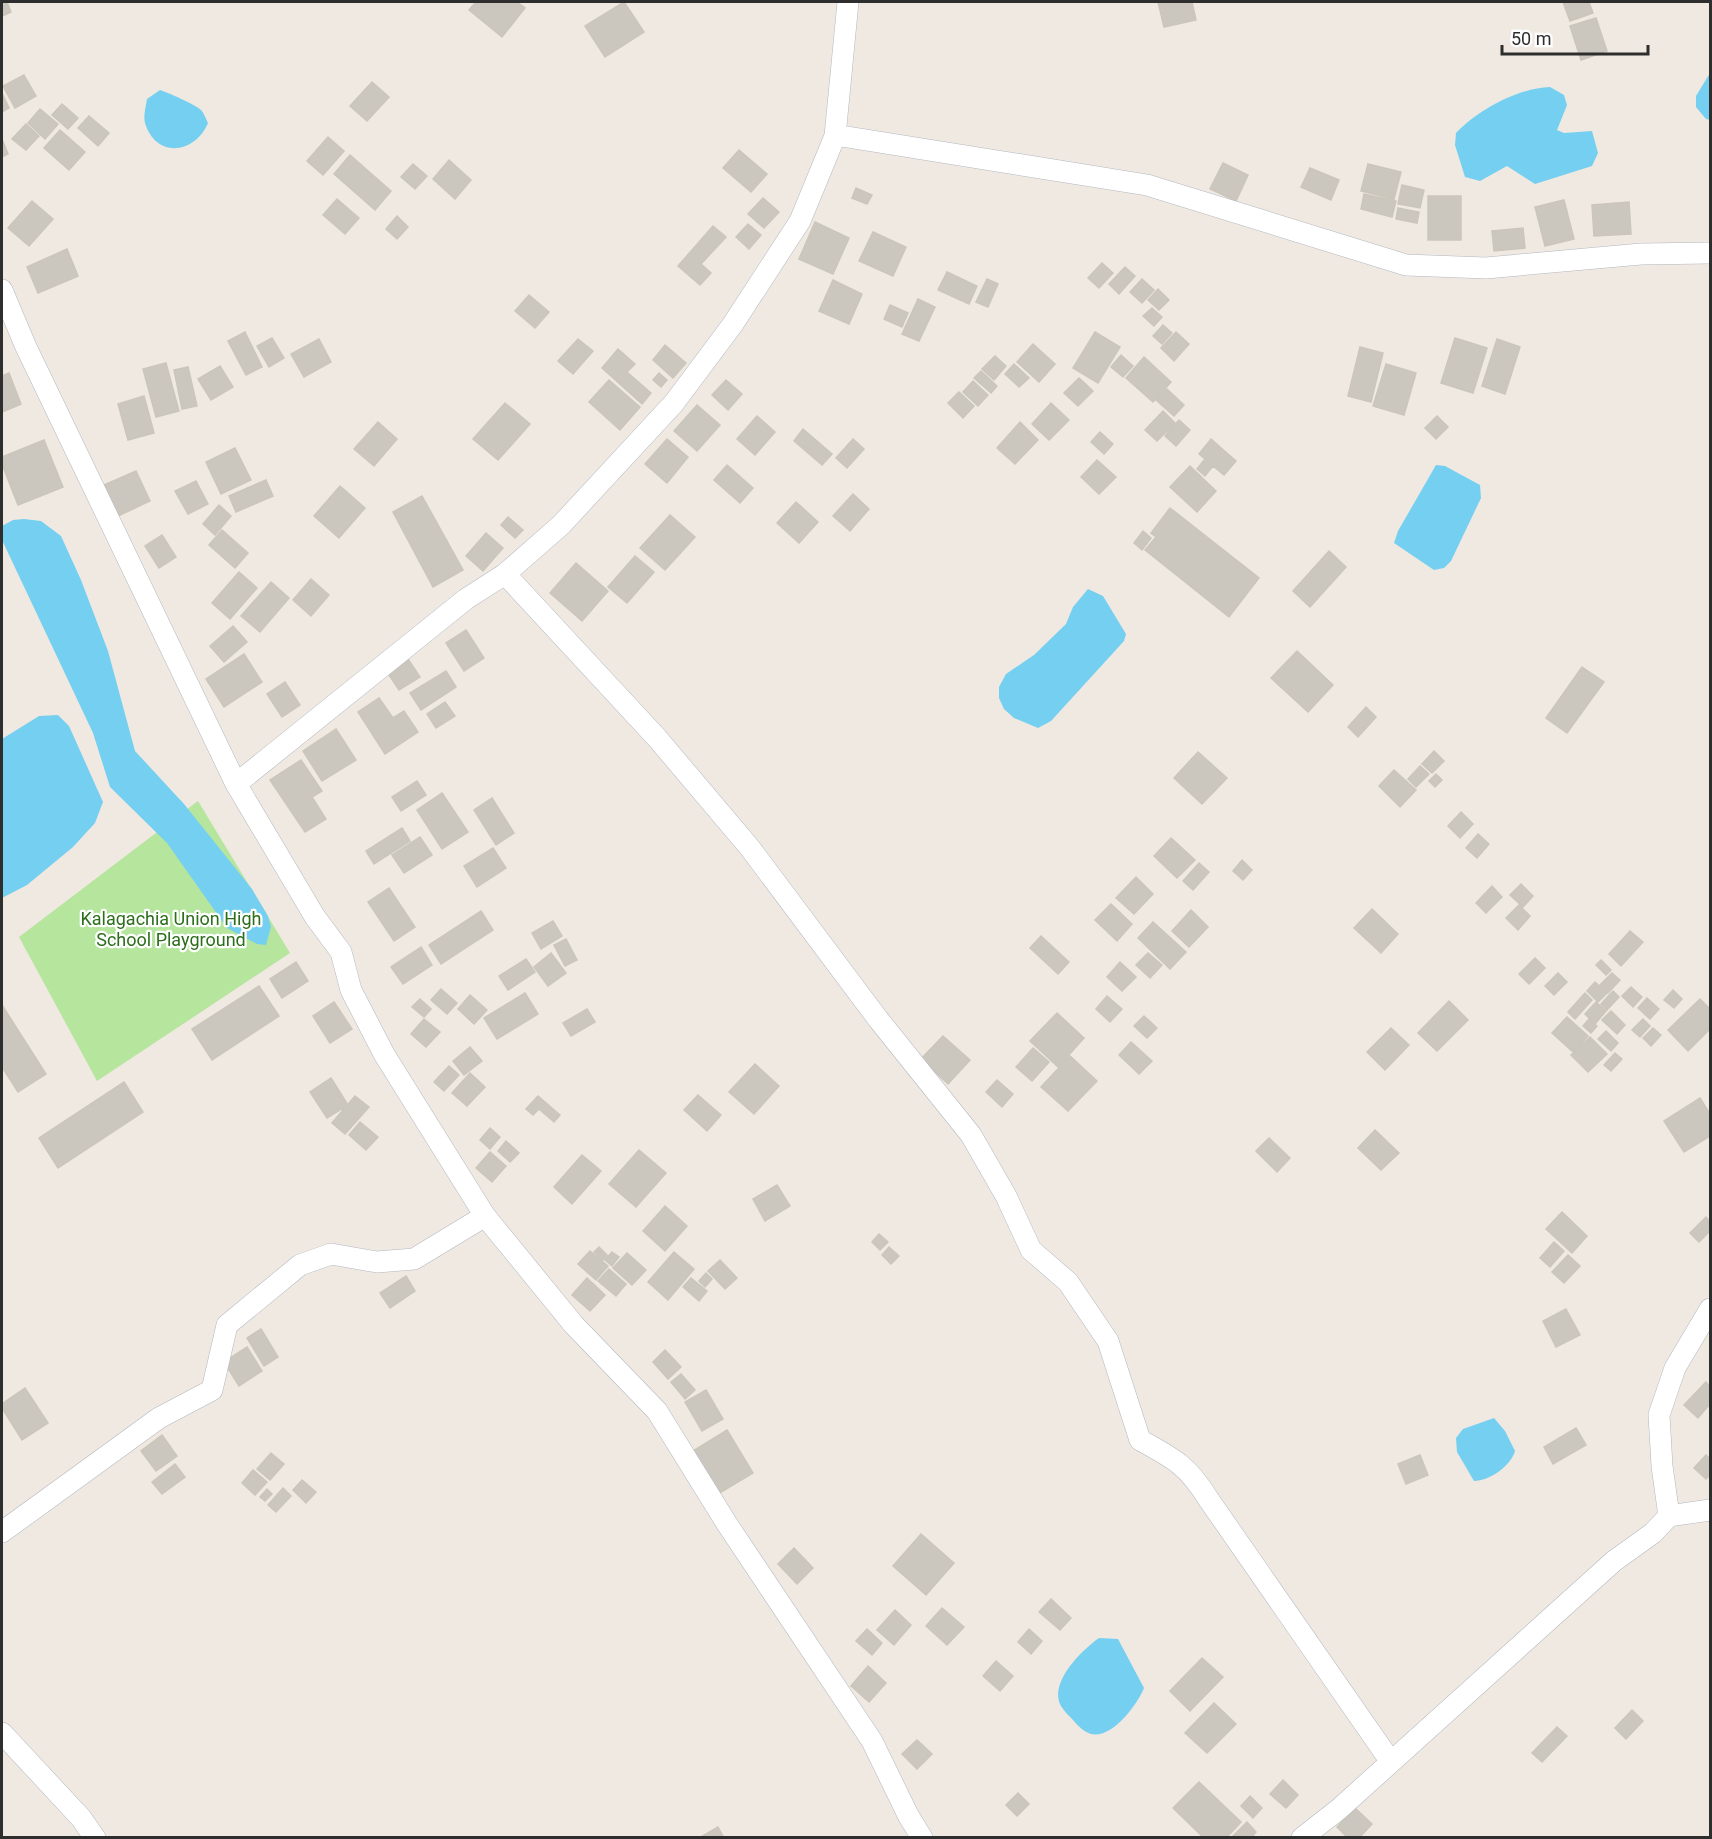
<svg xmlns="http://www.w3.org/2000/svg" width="1712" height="1839" font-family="Roboto,sans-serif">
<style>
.green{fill:#b6e59e}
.water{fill:#75cff0}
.building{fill:#cbc7bf;stroke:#cbc5ba;stroke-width:1.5}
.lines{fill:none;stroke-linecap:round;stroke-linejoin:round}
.street-casing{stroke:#b4b7c1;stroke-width:22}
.street{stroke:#fff;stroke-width:21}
.labels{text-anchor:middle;stroke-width:4.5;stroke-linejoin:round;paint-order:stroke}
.park-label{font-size:18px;fill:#2c6e1b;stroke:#fff}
</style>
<rect width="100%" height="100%" fill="#efe9e1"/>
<path class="green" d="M198,801L290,953L97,1081L19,937Z"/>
<path class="water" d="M1710,73V120L1706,119L1696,107V96Z
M1550,87L1564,95L1567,105L1557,130L1564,133L1592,131L1598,153L1592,166L1535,184L1507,166L1480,181L1465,177L1455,145L1456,133C1478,110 1518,88 1550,87Z
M160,90C167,92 196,105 201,110C204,113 206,119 208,123C195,154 156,159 145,123C143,116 146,106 147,99Z
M1436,465L1445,466L1480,485L1481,498L1451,561L1444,568L1434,570L1394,543L1398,531Z
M24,519L41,521L61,536L81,580L108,651L135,751L184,804L252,889L268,916L271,927L266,945L257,944L227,928L167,843L110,787L93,733L2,540V526L13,520Z
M1088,589L1103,596L1126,634L1124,641L1051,721L1038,728L1014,718L1004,709L999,698V687L1006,674L1034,655L1066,624L1073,607Z
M58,715L69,726L103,802L95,823L73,847L27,885L2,898V739L39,716Z
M1494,1418L1505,1431L1515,1451C1511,1466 1489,1481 1474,1481L1457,1452L1456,1438L1463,1429Z
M1099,1638L1118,1639L1144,1688C1137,1705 1112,1739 1091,1734C1084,1732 1078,1726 1073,1720C1069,1716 1064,1711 1061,1706C1048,1683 1082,1650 1099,1638Z"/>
<path class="building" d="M2,2H7L11,12L2,16Z
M476,2H517L525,8L502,37L469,10Z
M624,2L644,32L605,57L585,26Z
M1158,2H1192L1196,20L1164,27Z
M1563,2H1589L1593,13L1570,21Z
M1596,18L1607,51L1581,60L1570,26Z
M24,75L36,96L15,108L3,86Z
M372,82L389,97L367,121L350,106Z
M2,93L9,108L2,112Z
M62,104L78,118L68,129L52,115Z
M40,109L58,124L45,139L28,123Z
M89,116L109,133L98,146L78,128Z
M26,124L39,136L26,150L12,139Z
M60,130L85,152L69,170L44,148Z
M328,137L344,151L323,175L307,161Z
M2,139L8,154L2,157Z
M739,150L767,174L751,192L723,168Z
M350,155L391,191L375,210L334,174Z
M449,160L471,180L455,199L433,179Z
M1223,163L1248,175L1236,201L1210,189Z
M413,164L427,176L415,189L401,177Z
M1368,164L1401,172L1394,199L1361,191Z
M1310,168L1339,180L1331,200L1301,187Z
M1402,185L1424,190L1420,208L1398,204Z
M856,188L872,195L867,204L852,198Z
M1364,194L1396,201L1392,217L1361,209Z
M1428,196H1461V240H1428Z
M763,198L779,212L764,228L748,214Z
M337,199L359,218L345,234L323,215Z
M1564,200L1574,239L1545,246L1535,207Z
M32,201L53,219L29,246L8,228Z
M1629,202L1631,234L1594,236L1592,205Z
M1398,208L1419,212L1417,223L1396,219Z
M397,216L408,227L397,239L386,229Z
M815,222L849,238L833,274L799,259Z
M748,224L761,235L749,249L736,237Z
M713,226L726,237L701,264L711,273L700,285L678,266Z
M1523,228L1525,248L1494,251L1492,231Z
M873,232L906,247L893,276L859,261Z
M67,249L78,276L38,293L27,267Z
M1102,263L1113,273L1099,288L1088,278Z
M1125,267L1135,276L1119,294L1109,284Z
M947,272L977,286L969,304L938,290Z
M987,279L998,284L988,307L976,302Z
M1142,279L1154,290L1142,303L1130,292Z
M833,280L862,294L849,324L819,311Z
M1158,289L1169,300L1159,310L1148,300Z
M529,295L549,312L535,328L515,311Z
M918,299L935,307L919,341L902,334Z
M890,305L908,313L902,327L884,319Z
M1152,308L1162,317L1154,326L1143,316Z
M1163,325L1172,333L1162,344L1153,336Z
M245,332L262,367L246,375L228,341Z
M1095,332L1120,347L1098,383L1073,368Z
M1176,332L1189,344L1174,361L1161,348Z
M272,338L284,358L269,367L257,346Z
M1455,338L1487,348L1473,393L1441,383Z
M319,339L331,362L304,377L291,354Z
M578,339L593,351L573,374L558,361Z
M1497,339L1520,347L1505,394L1482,386Z
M1033,344L1055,364L1039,382L1017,362Z
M665,345L686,363L673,378L653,360Z
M1360,347L1383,353L1371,402L1348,396Z
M618,349L635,364L627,372L651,393L642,404L602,368Z
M1121,355L1133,366L1123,377L1111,367Z
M995,356L1006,366L994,380L982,369Z
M1144,357L1171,382L1153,402L1126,378Z
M166,363L179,411L156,417L143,369Z
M1014,364L1029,378L1019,387L1005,374Z
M1386,364L1416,373L1404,415L1373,406Z
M220,366L233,387L211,400L198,379Z
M188,367L197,406L182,409L174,370Z
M981,371L997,386L991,393L974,378Z
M9,373L21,404L2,412V376Z
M659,373L667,380L661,387L653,380Z
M1079,378L1093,391L1078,406L1064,393Z
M609,380L640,407L620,430L589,402Z
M726,380L742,394L728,410L712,395Z
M973,381L988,395L978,406L963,392Z
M1167,389L1184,405L1174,416L1156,400Z
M959,392L974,406L963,418L948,403Z
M144,396L154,433L128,440L118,404Z
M505,403L530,424L498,460L473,439Z
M1051,403L1069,420L1049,440L1032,424Z
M697,405L720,425L697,451L674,431Z
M1163,411L1175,423L1157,441L1145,430Z
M757,416L775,432L755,455L737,439Z
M1437,416L1448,427L1436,439L1425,428Z
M1179,420L1190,430L1176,446L1165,436Z
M378,422L397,439L374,466L354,449Z
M1020,422L1038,440L1015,464L997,448Z
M803,429L832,454L822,465L794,441Z
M1100,432L1113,444L1104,454L1091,442Z
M667,439L688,457L667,483L645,464Z
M853,439L864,449L847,468L836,458Z
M1211,439L1236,461L1224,475L1213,466L1205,476L1197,469L1205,459L1199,454Z
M44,440L63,487L18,505L2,464V457Z
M235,448L251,480L221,494L206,462Z
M1097,460L1116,477L1099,494L1081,477Z
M727,465L753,488L740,503L714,480Z
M1190,466L1216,491L1197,512L1170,487Z
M136,471L150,501L116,517L102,486Z
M266,480L273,496L236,512L229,496Z
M196,481L208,504L188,514L175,491Z
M340,486L365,508L339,538L314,516Z
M853,494L869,509L850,531L833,516Z
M422,496L463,570L433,587L393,512Z
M796,502L818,522L799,543L777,523Z
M219,505L231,516L215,535L203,524Z
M1170,508L1259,578L1229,617L1145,550L1156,537L1151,533Z
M670,515L695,537L665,570L640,548Z
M508,517L523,530L515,538L501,525Z
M222,530L248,553L235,568L209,545Z
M1143,531L1151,538L1142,550L1134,543Z
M486,533L503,548L483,571L466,556Z
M162,535L176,557L159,568L145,546Z
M1329,551L1346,567L1310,607L1293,591Z
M635,556L654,572L627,603L608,587Z
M576,563L608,591L582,621L550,593Z
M239,572L257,588L230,619L212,603Z
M311,579L329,595L311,616L293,600Z
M271,582L289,598L260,632L241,616Z
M233,626L247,642L224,662L210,646Z
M466,630L484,658L464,671L446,643Z
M1297,651L1333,685L1308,712L1271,678Z
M244,654L262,682L224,707L206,679Z
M406,656L420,677L399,690L385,669Z
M1582,667L1604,682L1567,733L1546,718Z
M446,671L456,687L421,710L410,693Z
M285,682L300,705L282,717L267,694Z
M379,698L393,718L404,711L418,732L385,754L358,712Z
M445,702L455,716L436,728L427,714Z
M1366,707L1376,717L1358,737L1348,727Z
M336,729L356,760L322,781L303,751Z
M1434,751L1444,761L1432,773L1422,764Z
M1198,752L1227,778L1202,804L1174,778Z
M301,760L322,791L312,797L326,819L305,832L270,780Z
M1420,766L1429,774L1416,787L1408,779Z
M1394,770L1416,790L1400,807L1379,786Z
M1436,774L1442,780L1435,787L1429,781Z
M417,781L426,795L401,811L392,797Z
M442,793L468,832L442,849L417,810Z
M492,798L514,833L496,845L474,810Z
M1461,812L1473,824L1460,838L1448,826Z
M402,828L410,841L374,864L366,851Z
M1478,834L1489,844L1477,858L1466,848Z
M420,837L432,855L404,873L392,855Z
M1171,838L1195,860L1177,878L1154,856Z
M493,848L506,868L477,887L464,866Z
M1242,860L1252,870L1243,880L1233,871Z
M1199,863L1209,872L1193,890L1183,881Z
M1136,877L1153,894L1134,914L1116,898Z
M1521,884L1533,896L1523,907L1510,895Z
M1492,886L1502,897L1486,913L1476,903Z
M389,888L415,927L394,941L368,902Z
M1111,904L1132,924L1117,941L1095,920Z
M1519,905L1530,916L1518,930L1506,918Z
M1372,909L1398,934L1381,953L1354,928Z
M1191,910L1208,927L1189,947L1172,931Z
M481,911L493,930L441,964L429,945Z
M553,921L562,936L541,949L532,933Z
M1153,922L1186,952L1170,969L1138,938Z
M1630,931L1643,942L1621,966L1609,954Z
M1041,936L1069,962L1058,974L1030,948Z
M566,939L577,960L565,966L554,945Z
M421,947L432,965L403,984L391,967Z
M551,953L566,973L548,986L534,967Z
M1148,953L1162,965L1150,978L1136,965Z
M1535,958L1545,968L1529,984L1519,974Z
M526,959L535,972L508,990L499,976Z
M1601,960L1611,970L1606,975L1596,965Z
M296,962L308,981L282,998L270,979Z
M1120,962L1136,977L1122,991L1107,977Z
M1558,973L1567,982L1554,995L1545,986Z
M1612,973L1620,980L1608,993L1600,985Z
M1595,982L1607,993L1598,1002L1587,991Z
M259,986L279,1016L212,1060L192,1029Z
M1631,987L1642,997L1633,1007L1622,996Z
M441,989L457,1003L447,1014L431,1000Z
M1673,990L1682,999L1674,1008L1664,1000Z
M1613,991L1619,997L1607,1010L1601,1004Z
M525,993L538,1014L497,1039L484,1018Z
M1585,993L1592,1000L1575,1019L1568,1012Z
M470,995L487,1010L474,1024L458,1009Z
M1107,996L1122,1009L1110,1022L1096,1009Z
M1647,998L1659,1009L1650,1019L1638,1008Z
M420,999L431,1009L424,1017L412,1007Z
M1700,999L1710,1009V1029L1688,1051L1668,1030Z
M1449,1001L1468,1020L1437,1051L1418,1033Z
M334,1002L352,1029L330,1043L313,1016Z
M1596,1002L1606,1011L1595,1024L1585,1014Z
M2,1005L46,1074L18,1092L2,1067Z
M587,1009L595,1022L571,1036L563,1023Z
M1611,1011L1625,1025L1617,1034L1602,1020Z
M1057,1013L1084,1038L1058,1067L1030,1041Z
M1144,1016L1157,1028L1147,1038L1134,1026Z
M1567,1017L1588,1036L1573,1052L1552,1033Z
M424,1019L440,1032L426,1047L411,1034Z
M1589,1019L1597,1026L1591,1033L1583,1026Z
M1643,1019L1650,1026L1640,1037L1632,1030Z
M1391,1028L1409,1045L1385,1070L1367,1052Z
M1653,1028L1661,1035L1651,1046L1643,1038Z
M1606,1031L1618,1043L1611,1051L1598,1039Z
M943,1036L970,1060L948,1084L921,1059Z
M1590,1037L1607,1054L1588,1072L1571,1055Z
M1131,1042L1152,1061L1139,1074L1119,1055Z
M470,1047L482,1061L464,1075L453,1061Z
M1033,1048L1049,1062L1032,1081L1016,1067Z
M1615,1053L1622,1059L1611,1071L1604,1065Z
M1070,1056L1097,1081L1068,1111L1041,1087Z
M755,1064L779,1086L754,1114L729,1092Z
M449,1066L459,1075L444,1091L434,1082Z
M470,1073L485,1087L467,1106L452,1093Z
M331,1078L348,1105L327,1118L310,1092Z
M997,1080L1013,1094L1002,1107L986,1092Z
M124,1082L143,1112L58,1168L39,1138Z
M698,1095L721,1115L707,1131L684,1110Z
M355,1096L369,1107L345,1134L332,1123Z
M538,1096L560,1115L554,1122L539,1109L533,1115L526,1109Z
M1700,1098L1710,1114V1136L1684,1152L1664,1121Z
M360,1122L378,1137L366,1150L349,1135Z
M490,1128L500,1137L490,1149L480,1140Z
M1375,1130L1399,1153L1381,1170L1358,1148Z
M1269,1138L1290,1158L1277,1172L1256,1151Z
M506,1141L519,1153L510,1162L498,1151Z
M639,1150L666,1173L636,1207L609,1184Z
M490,1152L506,1166L492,1182L476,1168Z
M582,1155L601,1171L572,1204L554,1187Z
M777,1185L790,1206L765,1221L753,1199Z
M665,1206L687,1226L665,1251L643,1231Z
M1562,1212L1587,1236L1572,1253L1546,1229Z
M1706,1217L1710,1222V1231L1699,1242L1690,1233Z
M879,1234L888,1242L880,1250L872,1242Z
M1554,1242L1564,1251L1550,1267L1540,1258Z
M599,1247L607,1255L603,1260L594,1252Z
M889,1247L899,1256L891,1264L882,1255Z
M590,1251L608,1266L596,1280L578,1264Z
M612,1252L619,1257L612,1266L605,1260Z
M674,1252L694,1269L668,1300L648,1282Z
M627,1253L646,1270L632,1285L613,1268Z
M1568,1255L1580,1266L1564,1283L1552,1272Z
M720,1260L737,1278L725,1289L708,1271Z
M609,1269L626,1284L616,1296L598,1281Z
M706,1273L712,1279L705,1287L699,1281Z
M406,1276L415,1291L390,1308L380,1293Z
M587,1278L605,1295L590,1311L572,1295Z
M691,1278L707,1291L699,1301L683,1287Z
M1566,1309L1580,1335L1556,1347L1543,1321Z
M261,1329L278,1357L264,1366L247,1338Z
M247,1347L262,1371L239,1386L224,1362Z
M665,1350L681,1367L668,1379L653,1362Z
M681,1374L695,1390L685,1399L671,1382Z
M1706,1382L1710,1387V1404L1698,1418L1684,1405Z
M25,1388L48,1423L22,1440L2,1408V1404Z
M706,1390L723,1419L702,1431L685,1402Z
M1576,1428L1586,1445L1553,1464L1544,1447Z
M727,1430L753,1473L718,1494L693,1451Z
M162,1435L177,1456L156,1471L141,1451Z
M271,1453L284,1464L270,1480L257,1469Z
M1420,1455L1428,1475L1406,1484L1398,1464Z
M1706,1455L1710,1459V1475L1706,1479L1694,1468Z
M175,1464L185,1477L162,1494L152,1482Z
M253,1470L267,1482L255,1495L242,1483Z
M302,1480L316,1492L306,1503L293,1490Z
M283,1488L291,1496L276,1512L268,1505Z
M267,1489L272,1494L265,1501L260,1497Z
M921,1534L954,1563L926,1595L893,1566Z
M794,1548L813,1568L797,1584L778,1564Z
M1051,1599L1071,1618L1060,1630L1039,1612Z
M942,1608L964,1627L947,1645L926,1626Z
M895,1610L911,1625L894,1645L877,1630Z
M867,1629L882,1643L872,1655L856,1641Z
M1029,1629L1042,1641L1031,1654L1018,1642Z
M1202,1658L1223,1677L1190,1711L1170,1691Z
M996,1661L1013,1676L1000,1691L983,1676Z
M868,1666L886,1683L869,1702L851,1686Z
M1214,1703L1236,1724L1207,1753L1185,1733Z
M1632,1710L1643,1721L1626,1739L1615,1728Z
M1557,1727L1567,1736L1542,1762L1532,1753Z
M917,1740L932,1754L917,1769L902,1754Z
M1283,1780L1298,1795L1286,1808L1270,1794Z
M1199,1782L1241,1822L1226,1838H1204L1173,1808Z
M1018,1793L1029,1804L1017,1816L1006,1805Z
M1250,1796L1262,1808L1253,1818L1241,1806Z
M1355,1808L1372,1824L1359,1838H1348L1337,1827Z
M1247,1822L1256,1832L1251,1838L1232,1837Z
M718,1827L724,1838H699Z"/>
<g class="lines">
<g class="street-casing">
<path id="street" d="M835,135L1147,185L1406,265L1486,268L1641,254L1710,253
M2,290L26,347L236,784L315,917L341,952L351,990L384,1054L485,1216L574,1325L657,1411L727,1524L872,1741L908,1815L922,1838
M505,574L657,738L750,848L878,1019L971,1135L1006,1196L1031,1250L1068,1282L1108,1341L1140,1440C1175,1459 1188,1466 1209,1500L1391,1762
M236,784L466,599L505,574L561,525L674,403L733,324L800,221L835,136L848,2
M1669,1516L1710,1510
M2,1532L159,1418L212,1390L227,1325L300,1265L331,1254L377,1262L414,1259L485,1216
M2,1733L81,1818L95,1838
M1302,1838L1339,1809L1614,1561L1653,1533L1669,1516L1662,1466L1659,1415L1675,1368L1710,1309"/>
</g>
<use href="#street" class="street"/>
</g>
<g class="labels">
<g class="park-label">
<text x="171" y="925">Kalagachia Union High<tspan x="171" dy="21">School Playground</tspan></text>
</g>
</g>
<rect width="1712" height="1839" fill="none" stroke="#2e2e2e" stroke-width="6"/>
<path d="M1502 45v9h146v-9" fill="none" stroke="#2e2e2e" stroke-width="3"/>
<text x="1511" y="45" font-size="18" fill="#2e2e2e" stroke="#ffffff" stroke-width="4.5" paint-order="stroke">50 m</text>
</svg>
